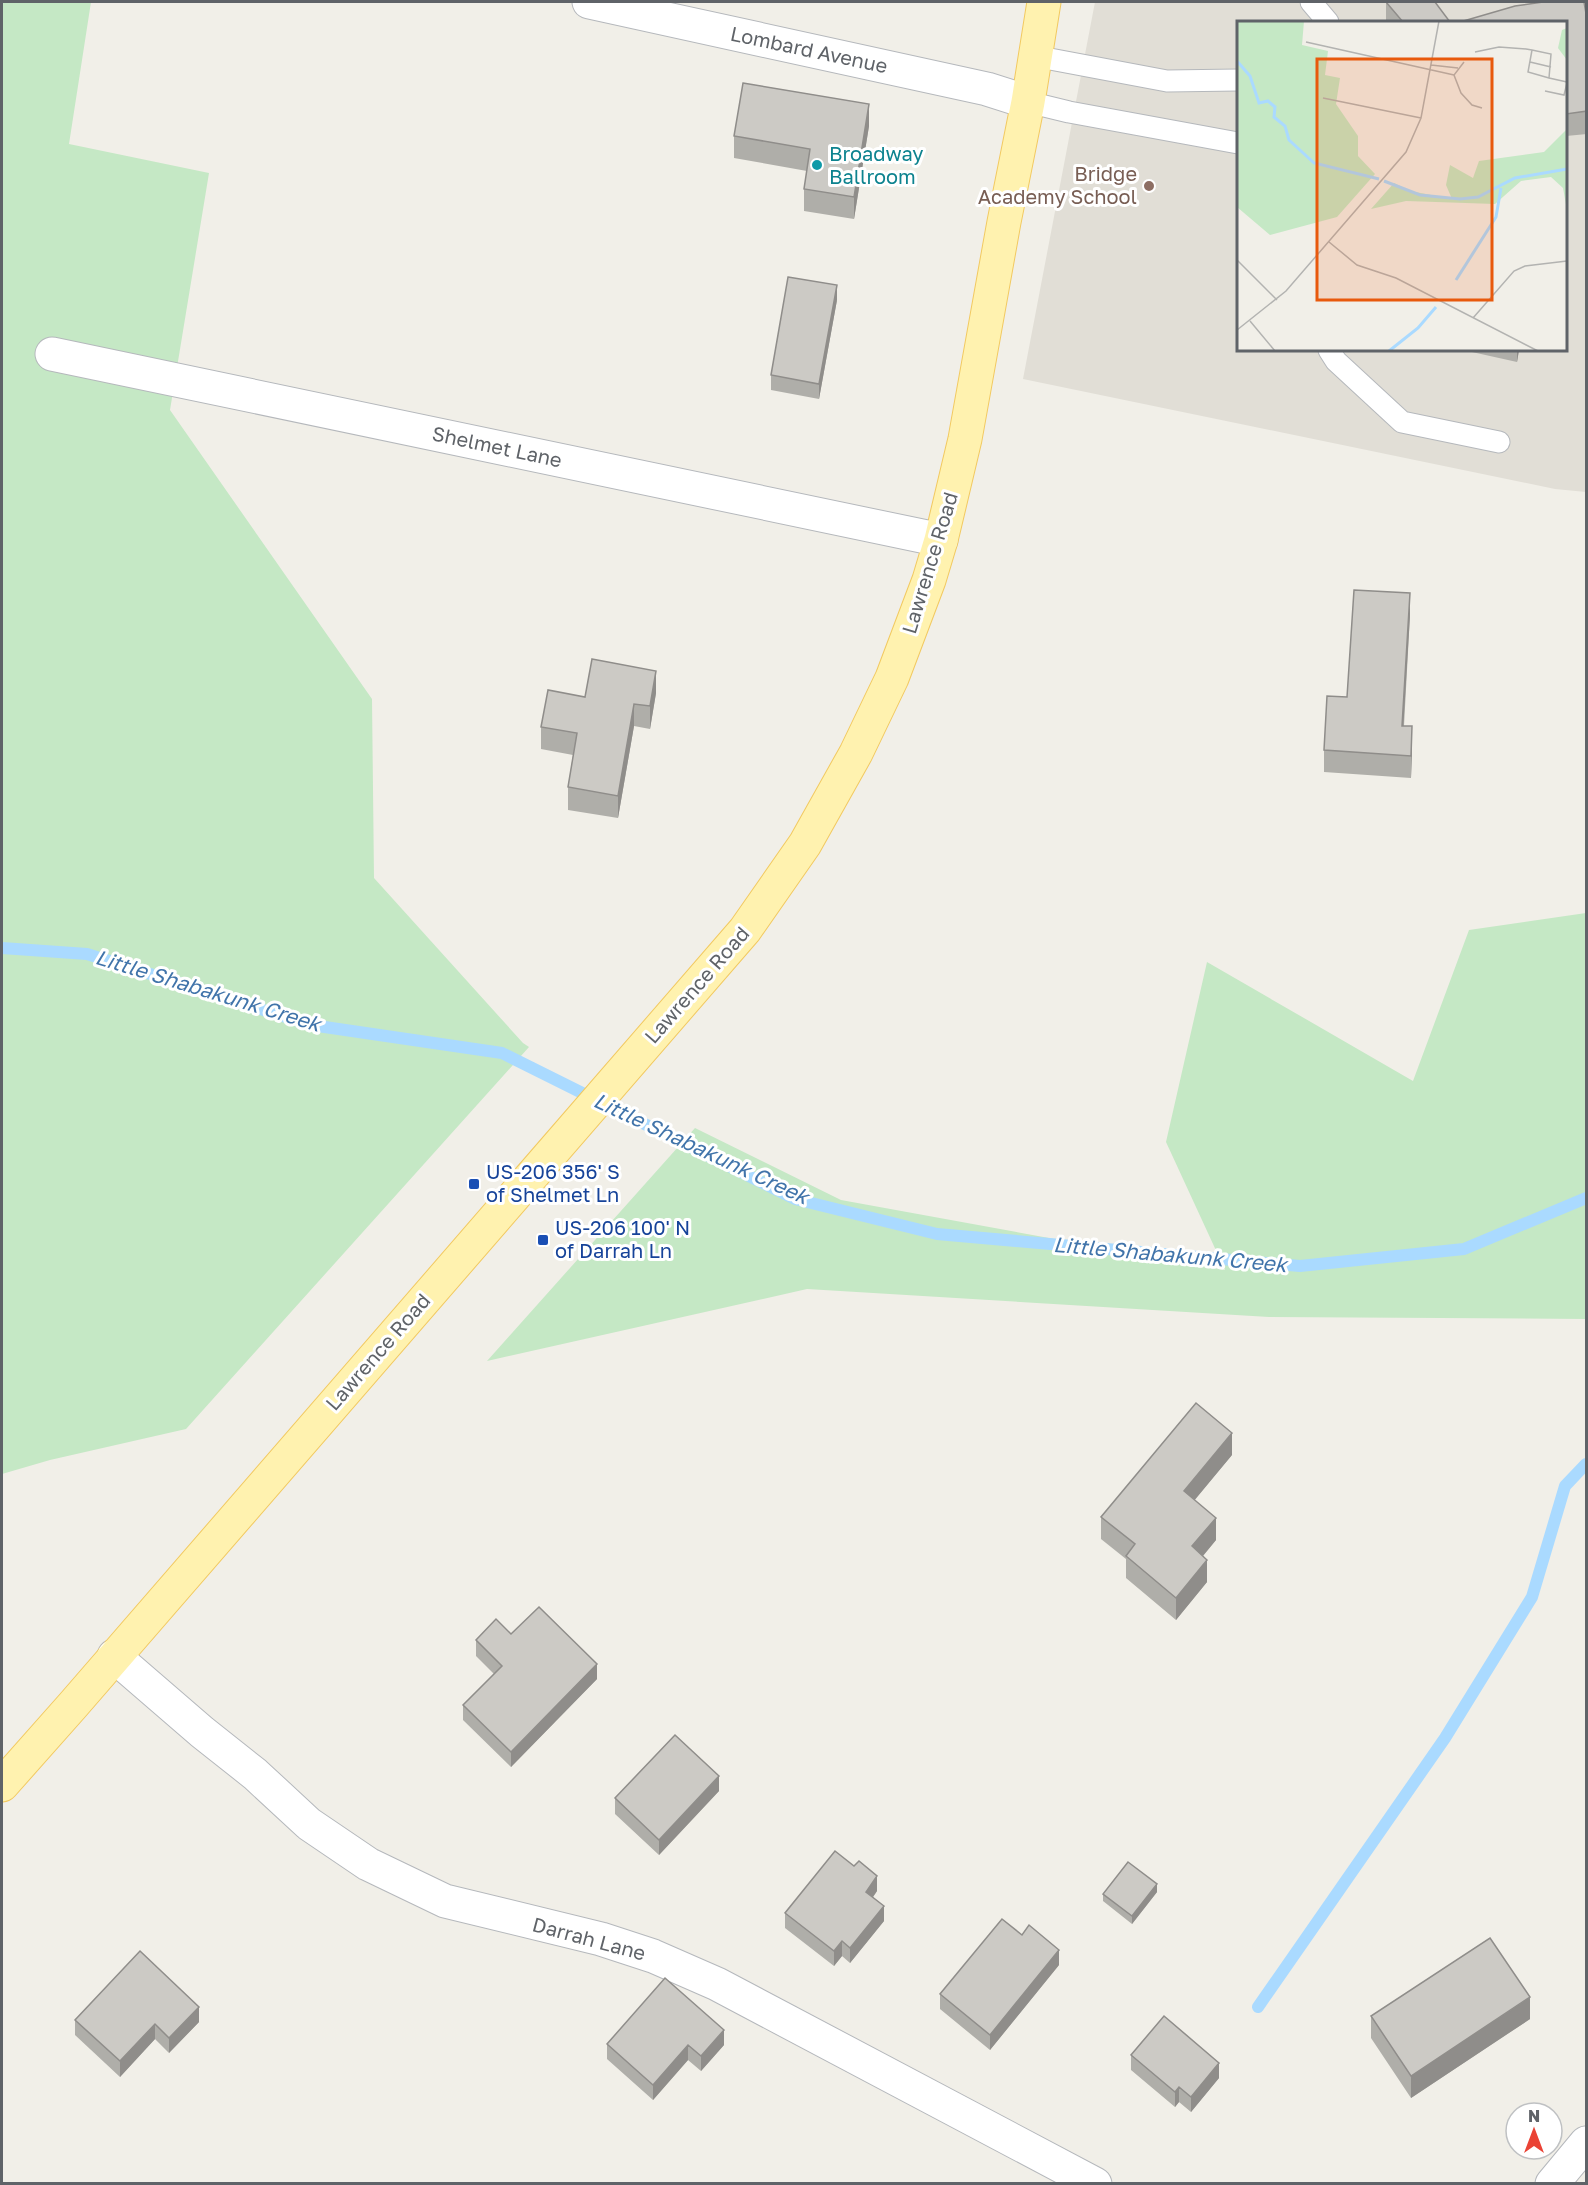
<svg xmlns="http://www.w3.org/2000/svg" width="1588" height="2185" font-family="'Golos Text',sans-serif">
<style>
.education{fill:#e1ded6;fill-rule:evenodd}
.green{fill:#c5e8c5}
.lines{fill:none;stroke-linecap:round;stroke-linejoin:round}
.stream{stroke:#aadaff;stroke-width:12}
.service-casing{stroke:#b5b8bc;stroke-width:23}
.minor-casing{stroke:#b5b8bc;stroke-width:35}
.tertiary-casing{stroke:#b5b8bc;stroke-width:35}
.primary-casing{stroke:#f2c960;stroke-width:35}
.service{stroke:#fff;stroke-width:21}
.minor{stroke:#fff;stroke-width:33}
.tertiary{stroke:#fff;stroke-width:33}
.primary{stroke:#fff2af;stroke-width:33}
.wall{fill:#afaea9}
.shaded-wall{fill:#8f8d8a}
.building{fill:#cccac5;stroke:#8f8d8a;stroke-width:1.5}
.culture-dot{fill:#0f9aa8;stroke:#fff;stroke-width:2}
.education-dot{fill:#8d6e63;stroke:#fff;stroke-width:2}
.transit-dot{fill:#1a4fb4;stroke:#fff;stroke-width:2}
.labels{text-anchor:middle;stroke-width:6;stroke-linejoin:round;paint-order:stroke}
.street-label{font-size:20px;fill:#5f6368;stroke:#fff}
.culture-label{font-size:20px;fill:#0d838f;stroke:#fff;text-anchor:start}
.education-label{font-size:20px;fill:#785e54;stroke:#fff;text-anchor:end}
.transit-label{font-size:20px;fill:#164399;stroke:#fff;text-anchor:start}
.water-label{font-size:21px;font-style:italic;fill:#4174aa;stroke:#fff}
.inset-river{fill:none;stroke:#aadaff;stroke-width:3}
.inset-road{fill:none;stroke:#b3b3b1;stroke-width:1.5}
.view{fill:#e8590c;fill-opacity:0.15;stroke:#e8590c;stroke-width:3}
.inset-edge{fill:none;stroke:#5f6368;stroke-width:3}
</style>
<rect width="100%" height="100%" fill="#f1efe8"/>
<path class="education" d="M1095,2H1586V492L1555,489L1023,379ZM1238,22H1566V350H1238Z"/>
<path class="green" d="M2,2H91L69,144L209,173L170,410L372,699L374,878L523,1043L529,1047L186,1429L50,1460L2,1474Z
M1586,913V1319L1269,1317L807,1289L487,1361L695,1128L841,1200L1225,1270L1166,1142L1207,962L1413,1081L1469,930Z"/>
<g class="lines">
<path class="stream" d="M2,948L87,954L311,1025L502,1053L795,1199L937,1234L1300,1266L1464,1249L1586,1198
M1258,2007L1445,1738L1532,1597L1565,1486L1586,1464"/>
<g class="service-casing">
<path id="service" d="M1311,2L1328,22
M1034,56L1167,81L1238,80
M1028,102L1069,112L1238,143
M1329,350L1336,361L1402,422L1499,442"/>
</g>
<g class="minor-casing">
<path id="minor" d="M589,2L987,89L1028,102
M52,354L941,540
M1552,2184L1586,2143"/>
</g>
<g class="tertiary-casing">
<path id="tertiary" d="M114,1656L202,1732L255,1774L309,1824L368,1864L445,1901L601,1939L653,1956L717,1984L1095,2184"/>
</g>
<g class="primary-casing">
<path id="primary" d="M2,1785L73,1705L745,930L805,844L856,753L892,678L929,580L941,540L965,439L1004,222L1028,102L1044,2"/>
</g>
<use href="#service" class="service"/>
<use href="#minor" class="minor"/>
<use href="#tertiary" class="tertiary"/>
<use href="#primary" class="primary"/>
</g>
<path class="wall" d="M1386,2L1450,22H1386Z
M1587,19V134L1566,136V22Z
M869,126L854,219L804,211V189L807,171L734,158V136Z
M837,300L819,399L771,390V375Z
M1469,350H1519L1517,362L1472,352Z
M1410,615L1404,726L1412,749L1411,778L1324,772V750Z
M656,693L650,729L634,726L618,818L568,810V787L573,755L541,749V727L585,697Z
M1232,1455L1194,1500L1216,1540L1203,1556L1207,1582L1176,1620L1126,1578V1559L1101,1539V1517Z
M511,1634L597,1679L511,1767L463,1720V1705L494,1674L476,1656V1640Z
M719,1791L659,1855L615,1814V1798Z
M877,1891L873,1897L884,1921L850,1963L842,1956L834,1966L785,1928V1913Z
M1157,1892L1132,1924L1103,1901V1894Z
M1059,1965L990,2050L940,2009V1994Z
M1371,2016L1530,2019L1411,2098L1371,2038Z
M75,2020L199,2022L169,2053L155,2039L120,2077L75,2035Z
M607,2044L724,2045L701,2071L688,2060L653,2100L607,2059Z
M1131,2055L1219,2078L1191,2112L1179,2102L1175,2107L1131,2070Z"/>
<path class="shaded-wall" d="M869,104V126L854,219V197Z
M837,285V300L819,399V384Z
M1517,350H1519L1517,362Z
M1410,593V615L1402,748V726Z
M656,671V693L650,729V706Z
M634,704V726L618,818V796Z
M1412,726V749L1411,778V756Z
M1232,1433V1455L1184,1513V1491Z
M1216,1518V1540L1192,1569V1546Z
M1207,1560V1582L1176,1620V1598Z
M597,1664V1679L511,1767V1752Z
M719,1776V1791L659,1855V1840Z
M877,1876V1891L866,1907V1892Z
M1157,1884V1892L1132,1924V1916Z
M884,1906V1921L850,1963V1948Z
M842,1941V1956L834,1966V1951Z
M1059,1950V1965L990,2050V2035Z
M1530,1997V2019L1411,2098V2076Z
M199,2007V2022L169,2053V2038Z
M155,2024V2039L120,2077V2061Z
M724,2030V2045L701,2071V2056Z
M688,2045V2060L653,2100V2085Z
M1219,2063V2078L1191,2112V2097Z
M1179,2087V2102L1175,2107V2092Z"/>
<path class="building" d="M1386,2H1435L1450,22H1403Z
M1543,2H1584L1587,19V111L1566,114V22H1460L1515,6Z
M743,83L869,104L854,197L804,189L810,149L734,136Z
M788,277L837,285L819,384L771,375Z
M1354,590L1410,593L1402,726H1412L1411,756L1324,750L1327,696L1347,697Z
M592,659L656,671L650,706L634,704L618,796L568,787L577,733L541,727L548,690L585,697Z
M1196,1403L1232,1433L1184,1491L1216,1518L1192,1546L1207,1560L1176,1598L1126,1556L1135,1544L1101,1517Z
M539,1607L597,1664L511,1752L463,1705L502,1666L476,1640L496,1619L511,1634Z
M675,1735L719,1776L659,1840L615,1798Z
M835,1851L854,1866L859,1861L877,1876L866,1892L884,1906L850,1948L842,1941L834,1951L785,1913Z
M1128,1862L1157,1884L1132,1916L1103,1894Z
M1002,1919L1022,1935L1029,1925L1059,1950L990,2035L940,1994Z
M1490,1938L1530,1997L1411,2076L1371,2016Z
M140,1951L199,2007L169,2038L155,2024L120,2061L75,2020Z
M665,1978L724,2030L701,2056L688,2045L653,2085L607,2044Z
M1164,2016L1219,2063L1191,2097L1179,2087L1175,2092L1131,2055Z"/>
<circle class="culture-dot" cx="817" cy="165" r="6"/>
<circle class="education-dot" cx="1149" cy="186" r="6"/>
<g class="transit-dot">
<rect x="468" y="1178" width="12" height="12" rx="3"/>
<rect x="537" y="1234" width="12" height="12" rx="3"/>
</g>
<g class="labels">
<g class="street-label">
<text transform="translate(809 50) rotate(12)" y="7">Lombard Avenue</text>
<text transform="translate(497 447) rotate(12)" y="7">Shelmet Lane</text>
<text transform="translate(930 563) rotate(-73)" y="7">Lawrence Road</text>
<text transform="translate(697 985) rotate(-49)" y="7">Lawrence Road</text>
<text transform="translate(378 1352) rotate(-49)" y="7">Lawrence Road</text>
<text transform="translate(589 1939) rotate(15)" y="7">Darrah Lane</text>
</g>
<g class="culture-label">
<text x="829" y="161">Broadway<tspan x="829" dy="23">Ballroom</tspan></text>
</g>
<g class="education-label">
<text x="1137" y="181">Bridge<tspan x="1137" dy="23">Academy School</tspan></text>
</g>
<g class="transit-label">
<text x="486" y="1179">US-206 356' S<tspan x="486" dy="23">of Shelmet Ln</tspan></text>
<text x="555" y="1235">US-206 100' N<tspan x="555" dy="23">of Darrah Ln</tspan></text>
</g>
<g class="water-label">
<text transform="translate(208 991) rotate(17)" y="7">Little Shabakunk Creek</text>
<text transform="translate(701 1149) rotate(25)" y="7">Little Shabakunk Creek</text>
<text transform="translate(1170 1255) rotate(5)" y="7">Little Shabakunk Creek</text>
</g>
</g>
<g transform="translate(1237 21)">
<rect width="330" height="330" fill="#f1efe8"/>
<path d="M0,0H67L65,24L91,30L88,54L103,57L99,83L121,115V135L138,153L100,196L33,214L0,186ZM330,7V39L321,27L325,9ZM330,108V189L326,167L314,156L284,160L258,183L169,180L134,188L157,162L173,170L215,178L209,164L213,144L236,157L242,140L307,131Z" fill="#c5e8c5"/>
<path class="inset-river" d="M0,40L13,55L22,82L31,80L38,86L37,96L48,105L52,119L77,142L142,158M147,160L183,174L223,178L241,176L278,157L330,148M219,259L259,196L264,167M152,330L181,307L199,286"/>
<path class="inset-road" d="M69,21L217,54M238,31L262,26L289,28L295,29L314,33L312,57L291,51L295,29M227,41L217,54L224,72L235,84L245,87M293,41L314,46M194,44L221,47M312,57L330,61M308,70L327,74L330,62M86,77L184,97M92,221L120,244L159,257L301,330M0,239L40,279M236,297L277,250L288,245L330,240M13,300L38,330M0,309L49,270L169,131L184,97L202,0"/>
<path class="view" d="M80,38H255V279H80Z"/>
<rect width="330" height="330" class="inset-edge"/>
</g>
<rect width="1588" height="2185" fill="none" stroke="#5f6368" stroke-width="6"/>
<g transform="translate(1534 2131)"><circle r="28" fill="#ffffff" stroke="#bfc1c3" stroke-width="1.5"/>
<path d="M0-4.5L10 22L0 15L-10 22Z" fill="#ea4335"/>
<text y="-9" font-size="16" font-weight="bold" text-anchor="middle" fill="#5f6368">N</text>
</g>
</svg>
